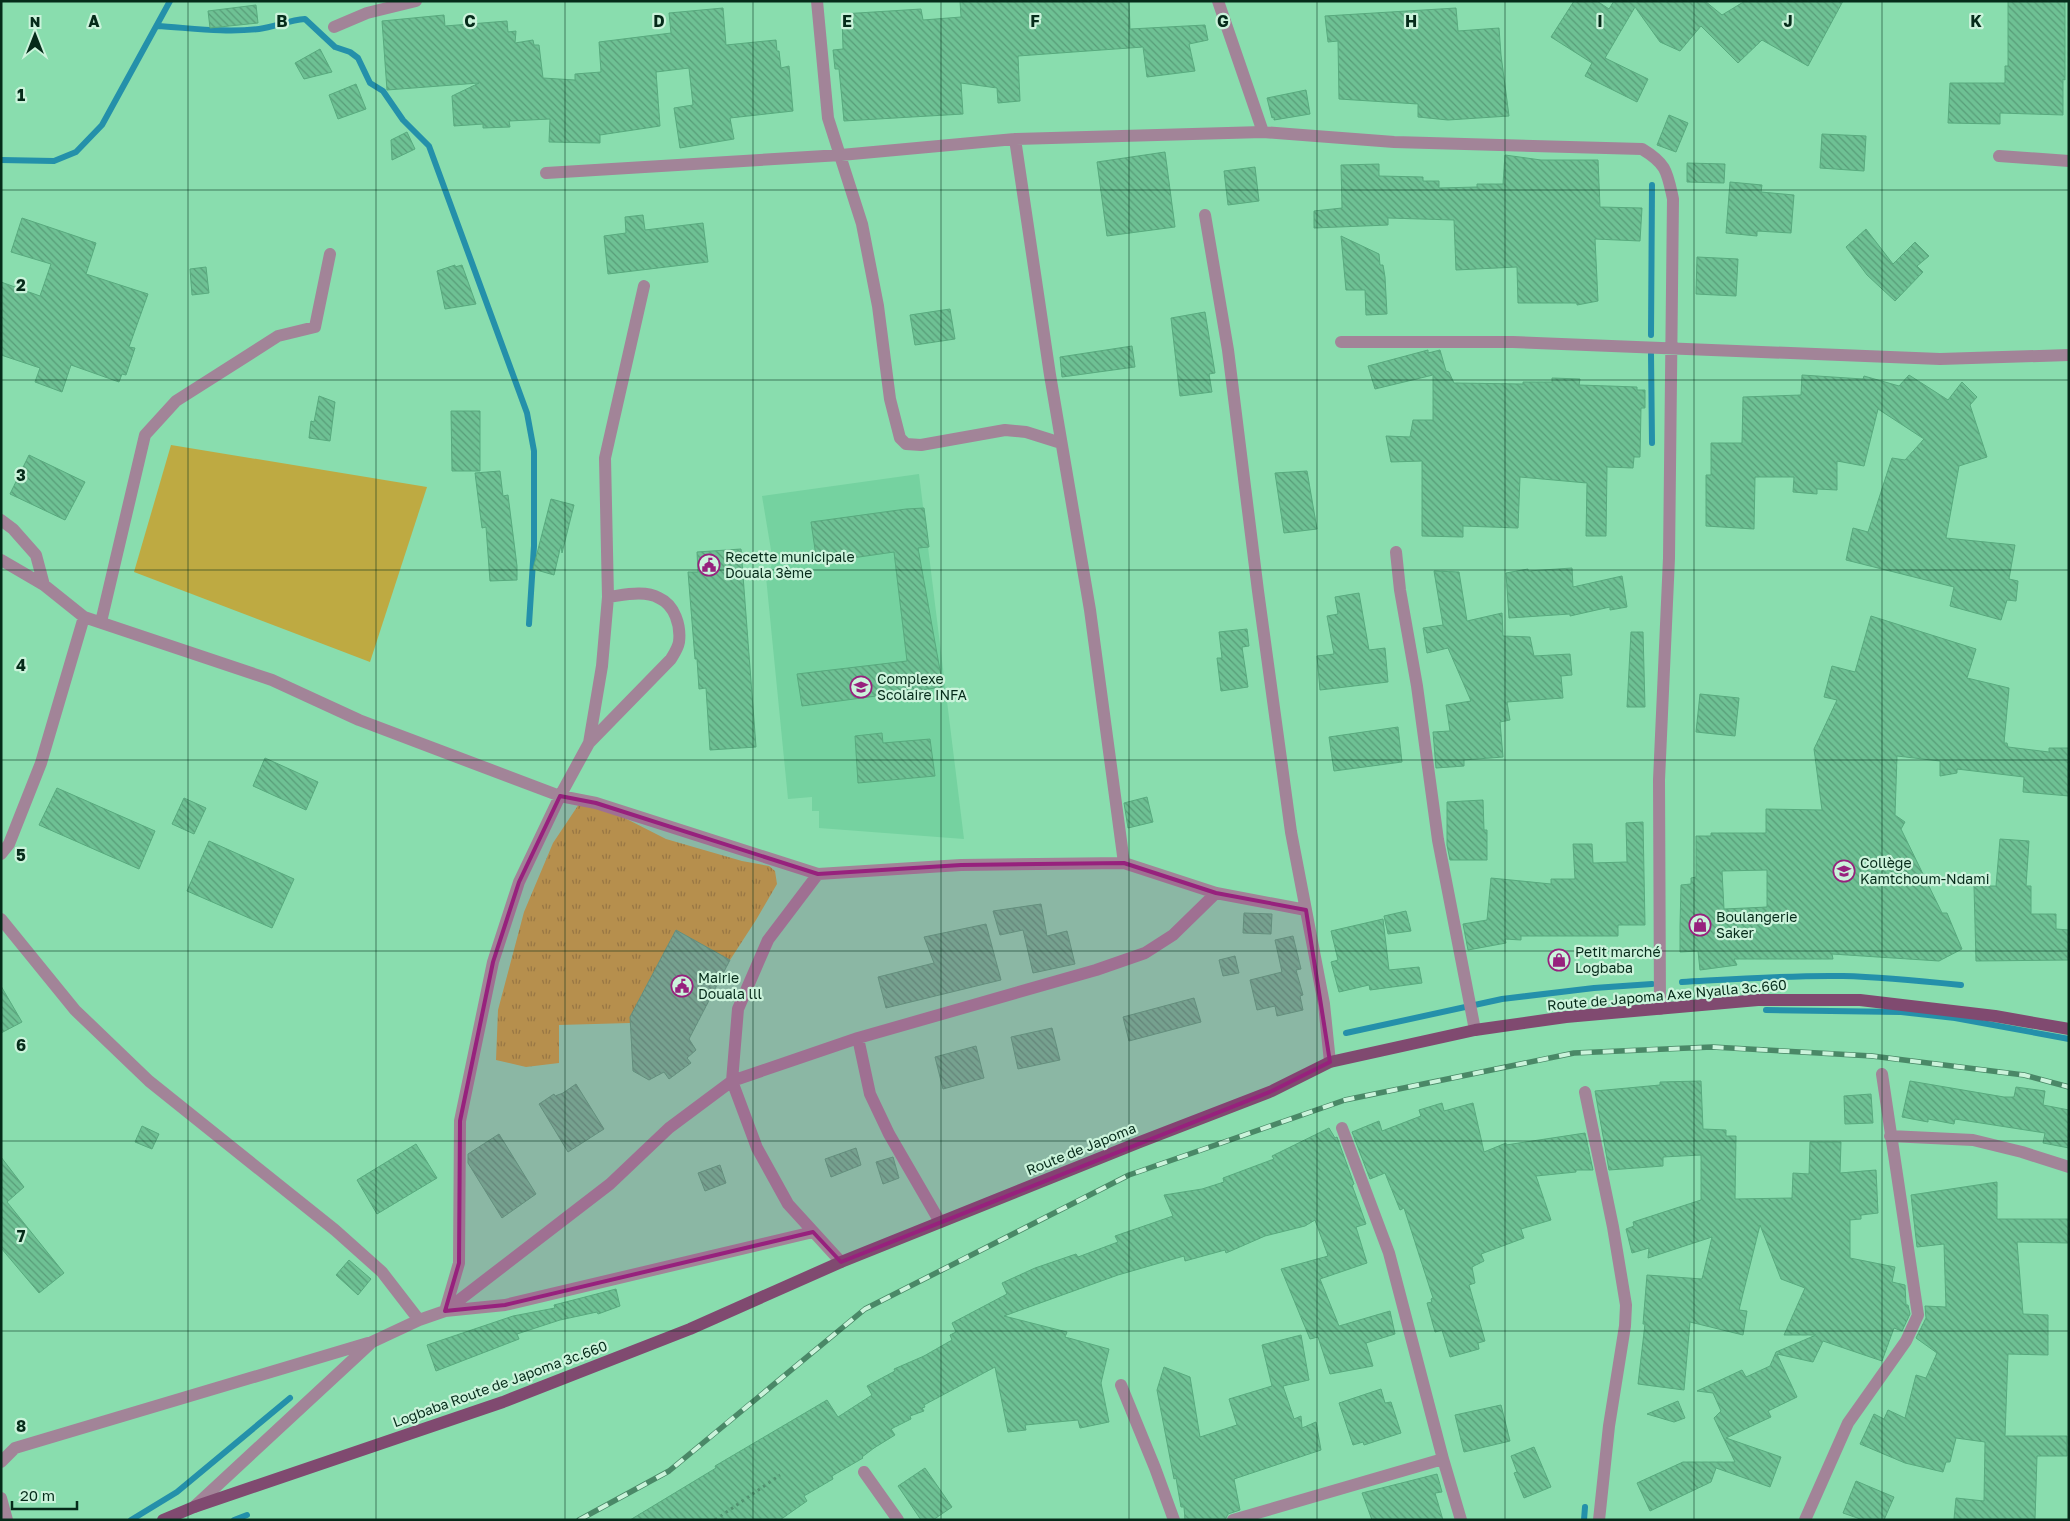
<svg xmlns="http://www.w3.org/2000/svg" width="2070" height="1521" font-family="'Golos Text',sans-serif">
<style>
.built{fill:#75d2a0}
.grass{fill:url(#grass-tufts)}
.park{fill:#beaa42}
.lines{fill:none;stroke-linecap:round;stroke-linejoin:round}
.stream{stroke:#2490aa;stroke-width:6}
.building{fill:url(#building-back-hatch);stroke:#58aa7e;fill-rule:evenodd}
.path{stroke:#529270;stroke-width:3;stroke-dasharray:2.5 4;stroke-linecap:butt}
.minor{stroke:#a28498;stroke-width:12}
.primary{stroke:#804a70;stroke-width:12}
.rail-casing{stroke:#4a8867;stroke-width:5.5}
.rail{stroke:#cbf3db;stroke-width:4;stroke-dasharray:11;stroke-linecap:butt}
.marked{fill:#97217d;fill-opacity:0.2;stroke:#97217d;stroke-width:4;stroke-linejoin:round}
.grid{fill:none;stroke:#062b1a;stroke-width:1;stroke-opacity:0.55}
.labels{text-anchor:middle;stroke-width:4.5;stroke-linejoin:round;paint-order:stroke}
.poi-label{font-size:14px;fill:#062b1a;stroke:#cbf3db;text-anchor:start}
.street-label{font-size:14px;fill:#062b1a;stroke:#cbf3db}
.grid-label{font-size:16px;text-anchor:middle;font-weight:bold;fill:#062b1a;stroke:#cbf3db;stroke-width:4.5;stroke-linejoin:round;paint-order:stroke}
</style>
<defs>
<pattern id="grass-tufts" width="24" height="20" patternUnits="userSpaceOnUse" patternTransform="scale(1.25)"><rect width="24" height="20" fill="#beaa42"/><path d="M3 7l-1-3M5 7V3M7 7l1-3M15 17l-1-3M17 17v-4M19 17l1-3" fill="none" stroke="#988b36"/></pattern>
<pattern id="building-back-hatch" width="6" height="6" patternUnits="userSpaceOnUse" patternTransform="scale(1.25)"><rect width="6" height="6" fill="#6ec194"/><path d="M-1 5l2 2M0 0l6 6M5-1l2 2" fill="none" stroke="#589d78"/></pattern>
</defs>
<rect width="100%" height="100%" fill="#89ddae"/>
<path class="built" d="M919,474L964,839L819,828V811H812V797L788,799L766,577L773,562L762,496Z"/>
<path class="grass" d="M579,804L607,809L666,839L742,861L769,866L775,871L777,884L756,920L730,960L676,930L633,1011L640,1015L630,1023L559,1025V1063L526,1067L496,1060L498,1010L524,912L553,843Z"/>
<path class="park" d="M171,445L427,487L370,662L134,572Z"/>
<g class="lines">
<path class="stream" d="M157,26C191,28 225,33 259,29C275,27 289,20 305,19L335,47L350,52L358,58L370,83L383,91L403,120L429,146L527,413L534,451V546L529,624
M1,160L54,161L76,152L102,125L170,1
M1651,335L1652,185
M1651,354L1652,443
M1682,982C1735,979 1789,975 1843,976C1882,977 1922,981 1961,985
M1766,1010L1901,1012L1955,1018L2069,1039
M1346,1033L1502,999L1594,988L1652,984
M131,1520L177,1492L290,1398
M234,1520L247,1515
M1584,1520L1585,1507"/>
</g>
<path class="building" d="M960,1H1129L1130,29L1205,25L1208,40L1189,44L1195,71L1147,77L1143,47L1018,56L1020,101L998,103L997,88L961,83L963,114L844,121L839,69H835L833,50L843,49L842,14L921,9L923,20L961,17Z
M1574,1H1597L1609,9L1614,1H1705L1722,15L1745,1H1843L1808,66L1762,40L1738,63L1701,26L1680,51L1660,42L1635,7L1605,58L1648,79L1637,102L1585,76L1592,63L1551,37Z
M2008,1H2065V80L2063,79V115L2000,113V124L1948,123L1950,83H2005V66H2008Z
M256,5L258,23L210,28L208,11Z
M723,8L726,45L776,40L777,51H779L781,68L789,66L793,111L730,118L734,139L680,148L674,108L693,105L689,68L656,72L660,126L600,135V143L549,142L550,119L509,121L510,127L483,128V124L454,126L452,96L479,83L387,90L382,21L444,15L445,26L507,21L508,32L516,31L515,43L533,40L534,45H539L543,78L575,80V74L601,72L599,42L671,33L669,13Z
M1456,8L1458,31L1499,28L1501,55L1509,116L1448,120L1418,117V104L1339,99L1338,41L1328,42L1325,16Z
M320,49L332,72L304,79L295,63Z
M356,84L366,109L338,119L329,95Z
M1306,90L1310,114L1274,120V117L1272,118L1267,98Z
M1669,115L1688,123L1676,152L1657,145Z
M407,132L415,149L392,160L391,140Z
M1822,134L1866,136L1864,171L1820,168Z
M1165,152L1175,227L1107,236L1097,162Z
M1505,155L1541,160H1598L1600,207L1642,208L1640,241L1595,239L1598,301L1577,305V303H1518L1517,267L1456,270L1454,220L1388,218V225L1314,228V211L1342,208L1341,165L1379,164V176L1423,177V181H1439V188L1477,187V184H1503Z
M1687,163L1725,164L1724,183L1687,182Z
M1255,167L1259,201L1228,205L1224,171Z
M1730,182L1762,185L1761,192L1794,195L1791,233L1757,231V236L1726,233Z
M643,215L645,230L703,223L708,262L608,274L604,236L626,233L625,217Z
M22,218L96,243L86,274L148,294L129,347L135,348L126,375L122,374L119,382L71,365L62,392L35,382L40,368L1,355V282L40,296L51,264L11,252Z
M1866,229L1893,264L1915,242L1929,256L1917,266L1923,272L1895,301L1867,275L1846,247Z
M1341,236L1379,254L1380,265H1383L1385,277L1387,314L1366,315L1365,290H1346Z
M1697,257L1738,259L1736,296L1696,294Z
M455,265V267L462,265L476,304L445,309L437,271Z
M206,267L209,293L192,295L190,269Z
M950,309L955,339L915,345L910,315Z
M1205,312L1215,373L1209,374L1212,392L1180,396L1171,318Z
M1132,346L1135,367L1062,377L1060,357Z
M1428,350V353L1440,350L1446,371L1449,372L1454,383L1523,384V382H1552V378L1580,379L1579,385L1637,387V390H1645V408H1641L1640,457H1634L1633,468L1607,467L1606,536H1586L1587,483L1520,477L1518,528L1463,526V537L1422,536V461L1391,462L1386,436L1410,437L1413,420H1433V375L1375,389L1368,366Z
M1802,375L1863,379L1864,376L1899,386L1909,375L1948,400L1962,382L1977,397L1970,405L1987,457L1959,466L1946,538L2015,545L2009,579L2018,581L2016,601L2007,600L2001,620L1950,606L1954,587L1846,560L1853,528L1868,532L1892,458L1905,460L1924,439L1878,409L1864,466L1837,461V490L1817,489V494L1793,492L1794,477H1755L1754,529L1706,526V475H1711V443H1742L1743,397L1801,395Z
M319,396L335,402L330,441L309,438L311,421L314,422Z
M451,411H480V471H452Z
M29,455L85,482L65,520L10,494Z
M500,471L503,496L508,495L517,566V580L490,581L486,527L482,528L475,473Z
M1307,471L1317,529L1284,533L1275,473Z
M551,499L574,505L562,553L561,545L554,575L533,569Z
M924,508L929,547L918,548L943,687L802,706L797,674L907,661L894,552L817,563L811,522L906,509Z
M741,549L756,747L710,750L706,688L699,689L697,659H695L688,572H698L697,552Z
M1572,568L1573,587L1622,576L1627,607L1610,610V607L1570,616V614L1509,618L1506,573L1528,569V571Z
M1434,571L1459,572L1467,621L1502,613L1503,636L1530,637L1534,656L1570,654L1572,675L1561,676L1563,698L1507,702L1510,720L1500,722L1503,757L1464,760V766L1436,768L1433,732L1450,731L1446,705L1471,701L1448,648L1427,653L1423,628L1443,625Z
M1359,593L1369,650L1385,648L1388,682L1320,690L1317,656L1334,654L1327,616L1338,614L1335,597Z
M1871,616L1976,649L1967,678L2009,688L2004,743H2007L2008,747L2049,752V748H2069V796L2023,792L2024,777L1957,769V773L1940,776V761L1897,756L1895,815L1905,822L1901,829L1942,913H1947L1962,949L1939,961L1832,954L1833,959H1734L1737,965L1700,970L1698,951L1680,952V927L1681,885L1691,884V878L1696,877V836H1711V833H1766V809L1822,810L1814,749L1837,700L1824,697L1832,666L1855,672ZM1767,870V907L1724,909L1722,871Z
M1247,629L1249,646L1242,647L1248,687L1221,691L1217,658H1222L1219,632Z
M1631,632H1643L1645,707H1627Z
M1700,694L1739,698L1735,736L1696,732Z
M1398,727L1402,762L1334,771L1329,737Z
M882,733L883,743L930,739L935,776L858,783L855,736Z
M265,758L318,782L306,810L253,786Z
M57,788L155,831L139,869L39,825Z
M1147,797L1153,822L1128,828L1124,803Z
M184,798L206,808L194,834L172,824Z
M1483,800L1484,830H1487V860H1450L1447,845V802Z
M1643,822L1645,925H1618V936H1521V940L1505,939L1506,943L1468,950L1463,924L1487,920L1491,878L1551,884V879H1575L1573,844H1592L1593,863L1627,862L1626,823Z
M2000,839L2029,841L2026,886H2031V914H2056V929L2069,930V960L1976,961L1974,886H1996Z
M209,841L294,879L272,928L187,891Z
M1041,904L1047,936L1067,931L1075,964L1033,973L1023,930L1000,935L993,911Z
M1406,911L1411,931L1388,934L1384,916Z
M1244,913L1272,914L1271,934L1243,933Z
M1383,919L1389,970L1419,967L1422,983L1370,990L1369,985L1339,992L1331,962L1338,960L1331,931Z
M986,924L1001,980L886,1008L878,977L934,963L924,937Z
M676,930L730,960L689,1039L696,1050L687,1058L691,1063L669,1079L664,1072L649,1080L633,1071L630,1017Z
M1293,936L1301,969L1296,970L1303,995L1300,996L1303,1010L1277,1016L1275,1006L1257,1010L1250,980L1282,972L1275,940Z
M1235,956L1239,973L1223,976L1219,960Z
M1,986L22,1022L1,1033Z
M1194,998L1201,1022L1129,1041L1123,1017Z
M1052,1028L1060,1060L1018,1069L1011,1037Z
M976,1046L984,1078L943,1089L935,1057Z
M1701,1081L1703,1129L1726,1130V1136H1736L1735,1199L1792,1198L1793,1173L1809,1174L1810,1142H1841L1840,1173L1876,1170L1878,1213L1861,1215V1219L1850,1220V1258L1895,1267L1892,1282L1905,1285L1906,1305H1908L1910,1314L1902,1331L1894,1328L1882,1361L1823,1341L1813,1362L1777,1354L1797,1397L1768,1411L1771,1417L1726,1438L1781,1457L1770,1487L1716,1468L1711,1482L1650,1511L1637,1483L1683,1462H1735L1714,1418L1721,1411L1713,1393L1697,1391L1742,1370L1746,1377L1770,1366L1776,1352L1816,1335H1784L1805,1288L1781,1279L1760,1225L1739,1310L1747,1311L1743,1335L1690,1322L1684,1390L1638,1384L1645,1324H1643L1647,1275L1702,1279L1712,1237L1648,1258L1649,1248L1632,1253L1626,1229L1634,1226L1633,1222L1701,1200V1155L1663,1157V1166L1609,1170L1595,1091L1660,1085V1082Z
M1910,1081L2004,1097H2014L2016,1087L2045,1091L2043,1105L2069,1110V1148L2043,1143L2045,1133L1955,1119L1954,1124L1928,1119V1122L1902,1117Z
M576,1084L604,1129L568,1152L539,1104L554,1094L555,1096L563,1093Z
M1871,1094L1873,1123L1845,1124L1844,1096Z
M1442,1103L1444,1111L1473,1103L1484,1152L1506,1143V1145L1585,1133L1593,1170H1576V1172L1536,1176L1551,1220L1521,1229L1524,1238L1481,1254L1484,1261L1472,1267L1475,1283L1469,1285L1485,1341L1478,1343L1479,1349L1450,1357L1442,1330L1435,1332L1427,1303L1432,1302L1431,1299L1433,1298L1404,1208L1400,1210L1385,1173L1370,1179L1352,1132L1379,1121L1382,1131L1421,1116L1419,1110Z
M142,1126L159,1134L152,1149L135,1142Z
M1329,1128L1335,1138L1337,1137L1354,1184L1352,1185L1366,1224L1356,1227L1367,1263L1320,1279L1339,1326L1390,1311L1395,1334L1366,1343L1373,1366L1330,1374L1318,1337L1310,1339L1281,1269L1328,1256L1315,1220L1305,1226L1265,1236L1226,1253L1225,1250L1185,1261L1184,1256L1118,1275L1004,1316L1067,1332L1065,1337L1109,1349L1101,1383L1109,1422L1080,1428L1078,1420L1025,1425L1026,1430L1008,1432L995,1367L924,1405L925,1407L922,1408L924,1411L910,1416L911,1419L891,1429L895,1435L874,1448L862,1457L863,1458L832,1476L833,1479L804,1496L807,1501L780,1520H630L716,1468L715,1466L827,1400L838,1417L872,1395L867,1386L895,1371L894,1369L924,1356L952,1340L950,1335L956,1332L952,1323L1007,1294L1002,1283L1035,1268L1076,1254L1078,1257L1118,1242L1115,1236L1173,1216L1164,1195L1202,1189L1224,1182L1223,1178L1274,1159L1272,1156Z
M499,1134L536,1194L502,1218L468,1163V1154Z
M416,1144L437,1178L377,1214L357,1180Z
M856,1148L861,1165L831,1177L825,1159Z
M1,1157L24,1187L7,1202L64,1273L39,1293L1,1248Z
M893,1157L899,1178L883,1184L876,1162Z
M720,1165L726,1183L705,1191L698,1173Z
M1997,1182V1219H2069V1243L2017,1242L2023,1314L2048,1315V1355L2008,1354L2005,1436H2067V1456H2037L2035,1520H1958L1954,1519L1956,1498L1984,1501L1985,1442L1956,1438L1950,1462H1946L1943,1472L1905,1463L1860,1444L1874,1414L1884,1419L1888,1410L1905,1418L1916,1375L1926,1378L1937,1353L1916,1338L1926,1318L1925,1306L1946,1307L1944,1244L1917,1247L1911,1195Z
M349,1260L371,1279L358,1295L336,1275Z
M616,1289L620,1306L598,1314L597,1312L560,1320L517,1334L519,1339L436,1371L427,1345L513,1316L555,1308L554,1305Z
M1301,1335L1309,1380L1283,1386L1294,1419L1301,1416L1302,1428L1316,1422L1321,1450L1234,1479L1240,1510L1228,1514L1225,1520H1185L1184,1507H1181L1176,1478L1174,1479L1157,1390L1164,1367L1190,1377L1200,1437L1237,1425L1229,1399L1272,1386L1262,1345Z
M1381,1389L1385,1403L1391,1402L1401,1433L1364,1445L1363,1442L1353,1445L1339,1403Z
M1678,1401L1685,1418L1674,1422L1647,1414Z
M1501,1405L1510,1441L1464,1452L1455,1415Z
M1534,1447L1551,1487L1524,1498L1514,1473L1517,1472L1511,1456Z
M925,1468L952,1507L933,1520H921L898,1486Z
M1437,1474L1442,1492L1435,1493L1443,1520H1372L1362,1493Z
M1856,1481L1894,1497L1884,1520H1863L1843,1513Z"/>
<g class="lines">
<path class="path" d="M715,1520L780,1475"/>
<path class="minor" d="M817,1L828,118L862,224L878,306L890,399L900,438L906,444L921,445L1005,430L1026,432L1061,443
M1218,1L1263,132
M334,27L367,13L416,1
M1015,139L1050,375L1090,610L1124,863
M1999,156L2069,161
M546,173L841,155L1015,139L1263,132L1394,142L1642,149C1667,164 1667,172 1673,199L1669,558L1659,780L1660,1009
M1205,215L1228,350L1258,591L1291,832L1324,1004L1330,1062
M644,286L605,458L608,597L602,666L589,743L560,796L519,882L493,962L460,1121L459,1263L445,1311L505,1305L813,1232
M1341,342H1513L1940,359L2069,355
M1,520L13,529L36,555L44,585
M1396,552L1400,590L1417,686L1438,840L1475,1030
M1,560L44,585L84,617
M101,622L145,435L176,401L278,336L315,327L330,254
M589,743L671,659C674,654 678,648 679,642C681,626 675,605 659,598C645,590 624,595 608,597
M1,854L9,844L41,763L84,617L272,680L359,720L560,796L596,803L818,874L961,865L1124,863L1216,893L1306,910
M818,874L768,940L738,1009L732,1081L757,1148L788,1204L841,1262
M1,919L75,1010L149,1081L335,1230L382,1272L419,1320
M858,1038L870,1094L889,1134L940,1222
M1585,1092L1613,1227L1626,1305L1625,1326L1609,1426L1599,1520
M1342,1128L1389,1253L1443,1459L1461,1520
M1890,1136L1973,1140L2022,1152L2069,1167
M1121,1385L1155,1468L1174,1520
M1,1462L15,1448L368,1343
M864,1472L898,1520
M1,1498L7,1520
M194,1507L372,1342L419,1320L445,1311L610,1184L669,1128L732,1081L858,1038L1096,970L1145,953L1173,935L1216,893
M1233,1520L1443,1459
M1805,1520L1848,1423L1906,1341L1918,1315L1882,1074"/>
<path class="primary" d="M163,1520L194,1507L503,1402L690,1329L841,1262L1140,1142L1272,1091L1330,1062L1475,1030L1566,1017L1758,1000H1860L1995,1016L2069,1029"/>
<g class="rail-casing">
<path id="rail" d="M579,1520L669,1471L865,1309L1129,1175L1345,1100L1574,1053L1712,1047L1872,1056L2024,1075L2069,1087"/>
</g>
<use href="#rail" class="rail"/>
</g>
<path class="marked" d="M560,796L596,803L818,874L961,865L1124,863L1216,893L1306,910L1330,1062L1272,1091L841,1262L813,1232L505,1305L445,1311L459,1263L460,1121L493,962L519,882Z"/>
<path class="grid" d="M188,1V1520M376,1V1520M565,1V1520M753,1V1520M941,1V1520M1129,1V1520M1317,1V1520M1505,1V1520M1694,1V1520M1882,1V1520M1,190H2069M1,380H2069M1,570H2069M1,760H2069M1,951H2069M1,1141H2069M1,1331H2069"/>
<defs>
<g id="civic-ring" transform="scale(1.125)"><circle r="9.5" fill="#cbf3db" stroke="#97217d" stroke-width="1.5"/><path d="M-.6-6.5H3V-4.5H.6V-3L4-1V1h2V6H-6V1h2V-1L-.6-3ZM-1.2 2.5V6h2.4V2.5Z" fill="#97217d"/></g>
<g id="school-ring" transform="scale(1.125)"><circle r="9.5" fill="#cbf3db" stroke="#97217d" stroke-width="1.5"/><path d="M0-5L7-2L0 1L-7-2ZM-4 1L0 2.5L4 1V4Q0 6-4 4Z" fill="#97217d"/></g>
<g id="shop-ring" transform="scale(1.125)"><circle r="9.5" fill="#cbf3db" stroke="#97217d" stroke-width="1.5"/><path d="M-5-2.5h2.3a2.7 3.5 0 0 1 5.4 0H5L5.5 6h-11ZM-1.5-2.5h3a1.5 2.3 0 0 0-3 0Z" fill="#97217d"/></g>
</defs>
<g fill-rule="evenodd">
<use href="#civic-ring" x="709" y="565"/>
<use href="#school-ring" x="861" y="687"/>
<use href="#school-ring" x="1844" y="871"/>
<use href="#shop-ring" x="1700" y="925"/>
<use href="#shop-ring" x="1559" y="960"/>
<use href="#civic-ring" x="682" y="986"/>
</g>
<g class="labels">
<g class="poi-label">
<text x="725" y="562">Recette municipale<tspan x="725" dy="16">Douala 3ème</tspan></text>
<text x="877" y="684">Complexe<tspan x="877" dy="16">Scolaire INFA</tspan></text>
<text x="1860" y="868">Collège<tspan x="1860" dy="16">Kamtchoum-Ndami</tspan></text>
<text x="1716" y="922">Boulangerie<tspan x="1716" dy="16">Saker</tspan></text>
<text x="1575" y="957">Petit marché<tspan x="1575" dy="16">Logbaba</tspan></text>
<text x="698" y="983">Mairie<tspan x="698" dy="16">Douala lll</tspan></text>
</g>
<g class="street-label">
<text transform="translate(1667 995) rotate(-5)" y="5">Route de Japoma Axe Nyalla 3c.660</text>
<text transform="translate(1081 1149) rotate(-22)" y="5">Route de Japoma</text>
<text transform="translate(500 1384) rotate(-20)" y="5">Logbaba Route de Japoma 3c.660</text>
</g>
</g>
<g class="grid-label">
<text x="94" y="27">A</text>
<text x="282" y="27">B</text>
<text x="470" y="27">C</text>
<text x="659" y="27">D</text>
<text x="847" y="27">E</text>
<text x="1035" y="27">F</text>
<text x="1223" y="27">G</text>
<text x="1411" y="27">H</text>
<text x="1600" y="27">I</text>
<text x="1788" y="27">J</text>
<text x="1976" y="27">K</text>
<text x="21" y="101">1</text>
<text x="21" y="291">2</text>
<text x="21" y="481">3</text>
<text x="21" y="671">4</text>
<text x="21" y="861">5</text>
<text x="21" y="1051">6</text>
<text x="21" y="1242">7</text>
<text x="21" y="1432">8</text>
</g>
<rect width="2070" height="1521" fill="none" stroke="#062b1a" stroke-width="5"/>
<g transform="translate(35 35)" stroke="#cbf3db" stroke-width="4" paint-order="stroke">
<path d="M0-4L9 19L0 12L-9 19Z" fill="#062b1a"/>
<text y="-8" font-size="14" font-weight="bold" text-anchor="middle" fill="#062b1a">N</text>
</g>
<path d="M12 1501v8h65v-8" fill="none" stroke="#062b1a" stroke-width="2.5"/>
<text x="20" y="1501" font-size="15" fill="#062b1a" stroke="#cbf3db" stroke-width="4" paint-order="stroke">20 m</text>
</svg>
